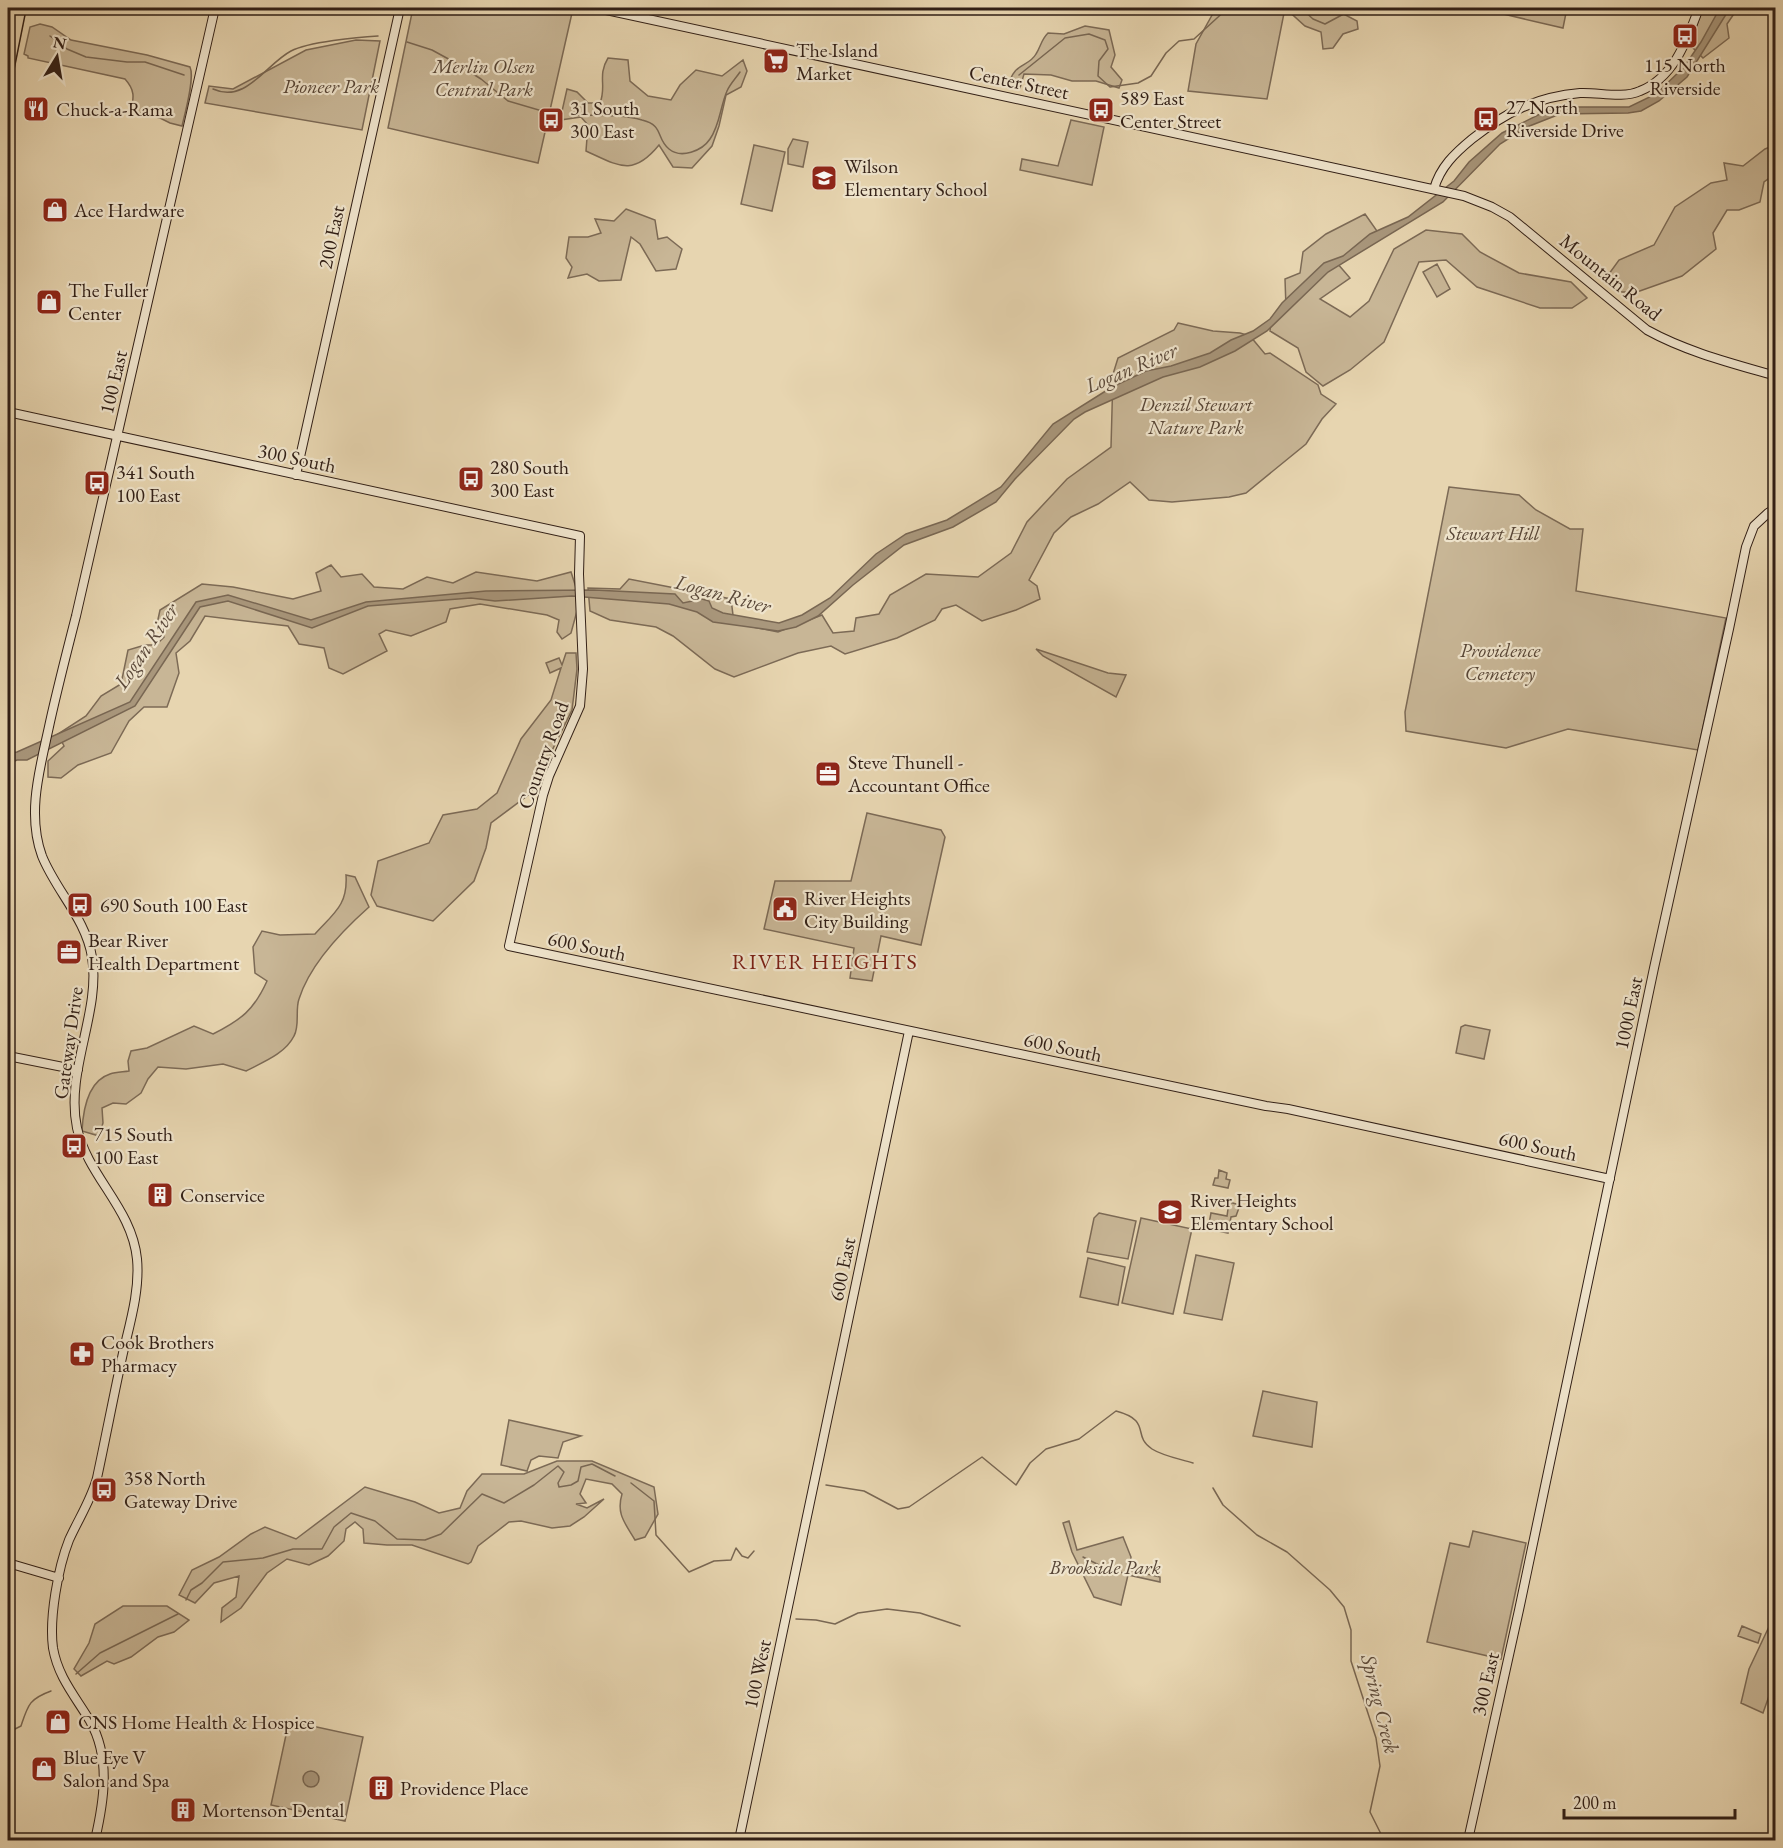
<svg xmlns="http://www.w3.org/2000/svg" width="1783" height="1848" font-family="'EB Garamond',serif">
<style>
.green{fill:#c8b696;stroke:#7c6a56;stroke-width:1.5}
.water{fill:#a9977c;stroke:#796753;stroke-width:1.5}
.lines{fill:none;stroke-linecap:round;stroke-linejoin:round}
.stream{stroke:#796753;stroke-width:1.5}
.secondary-casing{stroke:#311f16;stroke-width:10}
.highway-casing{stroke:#311f16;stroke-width:12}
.secondary{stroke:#efe4cc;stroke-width:8}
.highway{stroke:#e7d5b0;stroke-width:9}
.labels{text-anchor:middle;stroke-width:4.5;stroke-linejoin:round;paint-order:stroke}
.poi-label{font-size:20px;fill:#311f16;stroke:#efe4cc;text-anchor:start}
.park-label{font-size:20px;font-style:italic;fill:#574536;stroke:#efe4cc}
.street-label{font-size:20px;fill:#311f16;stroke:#efe4cc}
.water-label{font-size:21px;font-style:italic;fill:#5b493a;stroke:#efe4cc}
.quarter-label{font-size:22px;letter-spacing:1.5px;fill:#7a1f14;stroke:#efe4cc}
</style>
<rect width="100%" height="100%" fill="#e7d5b0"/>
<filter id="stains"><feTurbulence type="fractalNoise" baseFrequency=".00333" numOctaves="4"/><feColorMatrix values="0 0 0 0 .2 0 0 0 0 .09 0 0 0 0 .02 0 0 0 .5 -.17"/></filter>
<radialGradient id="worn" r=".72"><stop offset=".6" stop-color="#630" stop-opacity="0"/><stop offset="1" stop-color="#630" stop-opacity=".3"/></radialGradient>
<path class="green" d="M413,8H545L572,13L538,163L388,128Z
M1216,8H1320L1324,11H1338L1357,21L1358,29L1343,34L1333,48L1323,49L1321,32L1305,26L1285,8L1267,99L1188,91L1196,44Z
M1504,8H1567L1563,28L1503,14Z
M1703,8H1738L1727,24L1729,38L1703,58L1693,48L1695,30Z
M40,24L52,27L71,40L147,55L190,67C195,78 185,113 182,126L170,123L160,118L131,111C134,97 135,90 125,79L28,58V56L24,54L30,27Z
M1085,26L1109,30L1115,55L1111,67L1122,80L1119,88L1096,81H1072L1051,75L1024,74L1020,88L1008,87C1014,61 1028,68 1036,54C1041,46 1041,40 1048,33L1064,34Z
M356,40L380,41L362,130L205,103L209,86L233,89L306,50Z
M608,58L628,60L630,81L648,96L671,100L680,85L696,70L722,76L743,60L747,71L741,87L726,95L719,126L712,146L692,168L673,167L659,145C633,177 619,166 586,151L588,125L581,117L560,120L567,89L577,92L588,103H600C607,86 597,76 608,58Z
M1071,120L1104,127L1092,185L1020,170L1022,159L1058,166Z
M793,139L808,142L803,167L788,164V149Z
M754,145L785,152L772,211L741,204Z
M1775,145V174L1764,182L1760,202L1739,210H1727L1713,233L1716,249L1682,276L1637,292H1619L1606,278L1619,260L1654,245L1675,207L1711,183L1727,180L1724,163L1743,166L1765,149Z
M626,209L655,220L658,239L667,237L682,249L676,269L656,271L640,244L631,237L621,280L599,281L587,274L568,278L572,267L566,258L569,237H588L601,233L595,219L614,221Z
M1365,214L1377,231L1337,263L1350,278L1320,299L1350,317L1369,301L1394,249L1426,230L1462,234L1480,252L1519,273L1571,282L1587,298L1572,308H1540L1477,287L1446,260L1419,262L1384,342L1350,370L1323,386L1306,372L1298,348L1270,331L1271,321L1286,308L1285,279L1300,273L1303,252L1326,234Z
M1437,264L1450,289L1437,297L1423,272Z
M1178,323L1213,331L1240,333L1250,336L1265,354L1270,353L1318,385L1321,394L1336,404L1322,419L1306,444L1246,493L1229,497L1172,502L1149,500L1130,482L1098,504L1071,517L1054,533L1029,580L1037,586L1040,599L1016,610L982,621L956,605L942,609L935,620L897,638L845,654L831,646L798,653L734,677L715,669L673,636L656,627L610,620L590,611L588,588L620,589L629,579L731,599L734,623L778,632L822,615L833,633L854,631L856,618L879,614L890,595L926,574L978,577L1011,553L1027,522L1067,479L1111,447L1113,374L1118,358L1174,330Z
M1449,487L1519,495L1536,510L1570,529H1583L1576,591L1726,618L1698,750L1568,729L1506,748L1406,731L1405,712Z
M331,565L341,577L362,574L374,587L403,589L427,577L453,583L476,572L537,581L571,572L580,600L571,633L562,639L557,632L559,620L547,615L480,604L450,609L446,622L411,636L386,630L379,634L387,651L343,674L329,668L324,648L299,644L288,626L205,616L190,641L176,653L179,673L167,707H144L129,721L111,753L78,765L61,778L48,777V761L64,746L58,734L86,716L101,696L121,684L128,650L145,645H156L164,637L157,624L160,610L202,584L233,587L293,599L321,591L316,573Z
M1036,649L1108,673L1126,675L1116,697L1043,656Z
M566,653H576L577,669L572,710L531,793L491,823L486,848L474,881L433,921L377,906L371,895L378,861L429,843L443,815L477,809L497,793L521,739L551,700L561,668L550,673L546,663L559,658L562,665Z
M867,813L941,830L945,837L921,945L881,936L872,981L850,978L854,948L764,929L775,881H851Z
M346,875L355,877L369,907C342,931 310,964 299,999C295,1010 300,1026 294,1036C285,1054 263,1062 246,1071L223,1064L186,1069L158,1067L148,1079L141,1093L126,1104L113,1103L102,1108L103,1123L99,1136L82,1131C83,1111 88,1081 110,1074C116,1072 123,1072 129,1071L128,1061L131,1051L147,1048L194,1026L213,1034C241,1020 254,1010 267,981L255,973L253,947L262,931L280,935L315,934C334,913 348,905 346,875Z
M1465,1025L1490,1030L1484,1059L1456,1053L1461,1027Z
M1219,1170L1227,1173L1226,1179L1230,1180L1228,1188L1213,1185L1215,1178H1218Z
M1229,1202L1240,1205L1236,1216L1231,1217L1228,1233L1208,1229L1211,1213L1227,1216Z
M1099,1213L1136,1221L1128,1259L1087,1252L1094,1218Z
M1141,1218L1192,1229L1173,1314L1122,1303Z
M1196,1255L1234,1263L1222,1320L1184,1313Z
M1088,1258L1125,1267L1118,1305L1080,1297Z
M1263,1391L1317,1402L1312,1447L1253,1436Z
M509,1420L581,1436L563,1442L558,1458L539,1456L531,1460L527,1471L501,1465Z
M557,1461H592L654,1487L658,1514L645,1537L635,1540C625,1523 616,1514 622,1494L612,1484L586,1479L580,1494L586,1503L576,1504L587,1508L604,1499L584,1517L570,1526L552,1528L521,1521L509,1522L478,1546L471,1562L468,1564L412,1545H387L364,1543L363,1529L355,1522L346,1529L344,1541L328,1556L309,1565L287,1559L267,1573L241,1608L221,1622L222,1608L236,1597L239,1576L214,1583L195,1603L179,1595L192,1570L219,1557L251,1534L265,1527L296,1539L365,1487L415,1502L439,1513L460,1508L467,1491L482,1474H524Z
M1069,1521L1077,1550L1123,1537L1131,1557L1129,1570L1160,1577V1582L1128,1575L1121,1605L1094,1597L1072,1552L1063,1523Z
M1473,1531L1526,1543L1501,1659L1427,1642L1450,1543L1469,1547Z
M123,1606H167L189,1620L174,1632L158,1637L131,1657L114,1664L107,1661L81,1676L74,1669L89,1643L95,1624Z
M1775,1614V1679L1763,1713L1741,1703L1749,1669Z
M1742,1626L1761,1634L1758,1643L1738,1636Z
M289,1721L363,1737L345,1821L271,1805Z"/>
<path class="water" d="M1720,8H1730L1687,77L1659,101L1641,111L1628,113L1560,114L1527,127L1500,144L1443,202L1328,272L1267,331L1235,351L1200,367L1163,377L1085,412L1074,419L1015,479L996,502L953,527L904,545L853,585L818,616L796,627L778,631L713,622L697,612L669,604L572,596L495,601L471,598L368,606L312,628L228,601L200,607L135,706L27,760H17L8,764V753L17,752L130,702L196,602L228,595L311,620L366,602L486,591L594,590L675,594L683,603L702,599L709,601L712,608L723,613L779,623L802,615L830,598L876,554L906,534L947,520L1001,487L1053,424L1112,387L1146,371L1171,366L1210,353L1231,340L1253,331L1270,319L1282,303L1324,263L1343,256L1370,234L1408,217L1454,181L1469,162L1502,133L1544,112L1565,107H1629L1656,94L1684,67L1701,42Z
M303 1779a8 8 0 1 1 16 0a8 8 0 1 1-16 0Z"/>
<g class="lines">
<path class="stream" d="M1301,8L1313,19L1325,24L1353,9L1362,8
M50,36L67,49L86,57L127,62H145L184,75
M407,42L432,50L454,62L481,79L508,101L549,113
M1019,75L1065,38L1089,34L1105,40L1108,49L1099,61L1098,76L1110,87L1138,83L1151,76L1166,53L1179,41L1194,39L1228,8
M213,89C246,104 266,64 291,51C308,42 358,37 378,36
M572,115C595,116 620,114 642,120C664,125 656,139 669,149C681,159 702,151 710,139C720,125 720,107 727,91C730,84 736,78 740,72
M631,1483L654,1501L656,1535L689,1572L714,1561L731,1560L736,1548L742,1556L748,1558L754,1551
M826,1485L864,1491L898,1509L909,1507L982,1457L1016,1485L1030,1463L1046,1449L1079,1439L1116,1411C1153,1421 1131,1435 1152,1449C1163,1456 1180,1459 1193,1463
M1213,1488L1223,1505L1257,1535L1287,1552L1330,1590L1344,1607L1351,1630V1661L1376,1738L1380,1766L1370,1812L1384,1840
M1083,1557L1099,1565L1123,1573
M186,1600L191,1590L202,1583L223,1562L263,1558L293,1549H322L334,1527L351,1513L375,1521L397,1539L425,1540L441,1534L482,1494L504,1503L534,1485L558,1466L564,1472L558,1483L559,1487L571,1485L578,1481L581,1467L592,1464L615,1476
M796,1619L816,1620L835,1624L858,1613L887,1609L920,1613L960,1626
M76,1674L100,1653L178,1614
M8,1725L13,1730L21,1726C28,1705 29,1699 51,1691"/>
<g class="secondary-casing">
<path id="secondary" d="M597,8L1464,196L1492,207L1510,217L1647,330C1687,352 1731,363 1776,376
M1434,189C1440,167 1455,153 1472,139C1506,112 1536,97 1580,93C1599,92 1622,99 1640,91C1675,77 1687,39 1699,8
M8,412L580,536L579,574L583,669L580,706L549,776L543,795L509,946L1266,1106L1288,1109L1610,1179
M296,475L400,8
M8,1056L78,1070
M8,1563L59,1578
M95,1840C104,1801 111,1758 90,1721C75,1696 58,1677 53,1648C49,1618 58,1568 69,1540C79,1518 91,1500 97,1478C106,1436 114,1394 123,1353C130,1323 140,1290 137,1259C132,1208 88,1177 77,1128C65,1071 101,1012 92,957C86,919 56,891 42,856C26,812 41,765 50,722C58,686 67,651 76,616L215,8
M739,1840L909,1031
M1468,1840L1519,1610L1654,968L1729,629L1746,547L1754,526L1768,513L1776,508"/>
</g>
<g class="highway-casing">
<path id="highway" d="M8,73L21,8"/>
</g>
<use href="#secondary" class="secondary"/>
<use href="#highway" class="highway"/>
</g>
<defs>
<g id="bus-square" transform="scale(1.35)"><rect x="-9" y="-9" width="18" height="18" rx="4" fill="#8f2418" stroke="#efe4cc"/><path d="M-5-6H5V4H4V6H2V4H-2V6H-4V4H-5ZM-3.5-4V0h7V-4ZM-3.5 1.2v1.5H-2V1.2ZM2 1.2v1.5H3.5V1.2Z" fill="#fff"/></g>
<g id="supermarket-square" transform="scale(1.35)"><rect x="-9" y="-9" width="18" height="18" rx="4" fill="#8f2418" stroke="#efe4cc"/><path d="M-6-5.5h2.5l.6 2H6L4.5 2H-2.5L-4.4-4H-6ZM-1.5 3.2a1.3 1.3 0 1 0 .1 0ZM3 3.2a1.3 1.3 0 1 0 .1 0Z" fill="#fff"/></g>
<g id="restaurant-square" transform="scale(1.35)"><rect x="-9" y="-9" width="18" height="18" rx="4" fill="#8f2418" stroke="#efe4cc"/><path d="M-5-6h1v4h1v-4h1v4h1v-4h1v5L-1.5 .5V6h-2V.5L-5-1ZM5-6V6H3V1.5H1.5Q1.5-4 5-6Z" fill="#fff"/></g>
<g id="school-square" transform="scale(1.35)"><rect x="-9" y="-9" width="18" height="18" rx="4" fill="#8f2418" stroke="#efe4cc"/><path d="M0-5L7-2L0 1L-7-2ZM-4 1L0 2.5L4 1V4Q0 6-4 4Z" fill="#fff"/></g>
<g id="shop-square" transform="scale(1.35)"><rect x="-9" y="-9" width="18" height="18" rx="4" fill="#8f2418" stroke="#efe4cc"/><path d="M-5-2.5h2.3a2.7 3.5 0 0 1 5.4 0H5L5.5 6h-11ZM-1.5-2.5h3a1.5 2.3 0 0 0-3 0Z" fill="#fff"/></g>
<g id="office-square" transform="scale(1.35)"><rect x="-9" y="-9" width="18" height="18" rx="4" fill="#8f2418" stroke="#efe4cc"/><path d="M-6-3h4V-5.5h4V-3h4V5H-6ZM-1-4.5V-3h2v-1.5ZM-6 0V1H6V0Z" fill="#fff"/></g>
<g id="civic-square" transform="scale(1.35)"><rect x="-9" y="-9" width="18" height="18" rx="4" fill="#8f2418" stroke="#efe4cc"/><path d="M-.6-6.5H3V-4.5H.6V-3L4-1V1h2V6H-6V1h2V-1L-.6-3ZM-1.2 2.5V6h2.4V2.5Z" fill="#fff"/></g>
<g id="building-square" transform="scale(1.35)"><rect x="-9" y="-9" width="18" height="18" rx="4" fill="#8f2418" stroke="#efe4cc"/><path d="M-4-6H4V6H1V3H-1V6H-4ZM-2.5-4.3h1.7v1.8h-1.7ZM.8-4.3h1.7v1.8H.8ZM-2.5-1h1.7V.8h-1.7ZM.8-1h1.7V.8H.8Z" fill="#fff"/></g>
<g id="pharmacy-square" transform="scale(1.35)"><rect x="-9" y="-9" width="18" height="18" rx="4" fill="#8f2418" stroke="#efe4cc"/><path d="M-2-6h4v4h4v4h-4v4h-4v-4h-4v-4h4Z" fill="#fff"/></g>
</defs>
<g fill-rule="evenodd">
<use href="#bus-square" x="1685" y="36"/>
<use href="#supermarket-square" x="776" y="61"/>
<use href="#restaurant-square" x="36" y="109"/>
<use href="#bus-square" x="1101" y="110"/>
<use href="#bus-square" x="1486" y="119"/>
<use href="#bus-square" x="551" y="120"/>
<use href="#school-square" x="824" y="178"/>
<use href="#shop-square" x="55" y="210"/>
<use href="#shop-square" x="49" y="302"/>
<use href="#bus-square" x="471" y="479"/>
<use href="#bus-square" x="97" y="483"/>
<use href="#office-square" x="828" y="774"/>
<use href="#bus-square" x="80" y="905"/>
<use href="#civic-square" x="785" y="909"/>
<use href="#office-square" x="69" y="952"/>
<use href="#bus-square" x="74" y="1146"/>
<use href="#building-square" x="160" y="1195"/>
<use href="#school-square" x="1170" y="1212"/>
<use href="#pharmacy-square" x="82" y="1354"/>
<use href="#bus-square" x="104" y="1490"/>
<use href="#shop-square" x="58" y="1722"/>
<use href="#shop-square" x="44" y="1769"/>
<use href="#building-square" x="381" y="1788"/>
<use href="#building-square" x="183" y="1810"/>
</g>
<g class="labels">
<g class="poi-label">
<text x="796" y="57">The Island<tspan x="796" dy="23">Market</tspan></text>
<text x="1685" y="72" text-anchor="middle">115 North<tspan x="1685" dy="23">Riverside</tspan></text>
<text x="1120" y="105">589 East<tspan x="1120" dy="23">Center Street</tspan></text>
<text x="1506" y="114">27 North<tspan x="1506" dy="23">Riverside Drive</tspan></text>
<text x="570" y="115">31 South<tspan x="570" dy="23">300 East</tspan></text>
<text x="56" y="116">Chuck-a-Rama</text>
<text x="844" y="173">Wilson<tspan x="844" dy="23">Elementary School</tspan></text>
<text x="74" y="217">Ace Hardware</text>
<text x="68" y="297">The Fuller<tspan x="68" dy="23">Center</tspan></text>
<text x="490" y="474">280 South<tspan x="490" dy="23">300 East</tspan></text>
<text x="116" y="479">341 South<tspan x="116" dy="23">100 East</tspan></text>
<text x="848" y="769">Steve Thunell -<tspan x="848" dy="23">Accountant Office</tspan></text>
<text x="804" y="905">River Heights<tspan x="804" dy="23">City Building</tspan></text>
<text x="100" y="912">690 South 100 East</text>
<text x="88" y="947">Bear River<tspan x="88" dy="23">Health Department</tspan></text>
<text x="94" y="1141">715 South<tspan x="94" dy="23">100 East</tspan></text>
<text x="180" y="1202">Conservice</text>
<text x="1190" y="1207">River Heights<tspan x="1190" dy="23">Elementary School</tspan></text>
<text x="101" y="1349">Cook Brothers<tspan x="101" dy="23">Pharmacy</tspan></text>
<text x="124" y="1485">358 North<tspan x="124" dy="23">Gateway Drive</tspan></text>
<text x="78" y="1729">CNS Home Health &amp; Hospice</text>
<text x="63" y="1764">Blue Eye V<tspan x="63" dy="23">Salon and Spa</tspan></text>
<text x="400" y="1795">Providence Place</text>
<text x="202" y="1817">Mortenson Dental</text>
</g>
<g class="park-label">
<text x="484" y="73">Merlin Olsen<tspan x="484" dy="23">Central Park</tspan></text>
<text x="331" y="93">Pioneer Park</text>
<text x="1196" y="411">Denzil Stewart<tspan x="1196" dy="23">Nature Park</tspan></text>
<text x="1493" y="540">Stewart Hill</text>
<text x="1500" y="657">Providence<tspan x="1500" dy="23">Cemetery</tspan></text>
<text x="1105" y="1574">Brookside Park</text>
</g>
<g class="street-label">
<text transform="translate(1019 82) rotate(12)" y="7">Center Street</text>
<text transform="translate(331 237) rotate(-78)" y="7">200 East</text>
<text transform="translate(1611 277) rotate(39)" y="7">Mountain Road</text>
<text transform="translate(113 382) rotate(-77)" y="7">100 East</text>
<text transform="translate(297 458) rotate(12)" y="7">300 South</text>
<text transform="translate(543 755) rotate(-70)" y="7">Country Road</text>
<text transform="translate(587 946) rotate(12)" y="7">600 South</text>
<text transform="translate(1628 1013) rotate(-78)" y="7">1000 East</text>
<text transform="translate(68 1043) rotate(-82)" y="7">Gateway Drive</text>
<text transform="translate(1063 1047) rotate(12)" y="7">600 South</text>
<text transform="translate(1538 1146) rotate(12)" y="7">600 South</text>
<text transform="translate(842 1269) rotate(-78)" y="7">600 East</text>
<text transform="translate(757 1674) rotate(-78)" y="7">100 West</text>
<text transform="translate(1485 1684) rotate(-77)" y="7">300 East</text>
</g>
<g class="water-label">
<text transform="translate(1131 368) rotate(-23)" y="7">Logan River</text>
<text transform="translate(723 594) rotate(15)" y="7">Logan River</text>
<text transform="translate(146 646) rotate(-56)" y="7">Logan River</text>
<text transform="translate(1380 1704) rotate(76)" y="7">Spring Creek</text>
</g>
<g class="quarter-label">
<text x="825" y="969">RIVER HEIGHTS</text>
</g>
</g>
<rect width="1783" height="1848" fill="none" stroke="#e7d5b0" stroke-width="30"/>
<rect x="9" y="9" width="1765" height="1830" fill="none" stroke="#311f16" stroke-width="3"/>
<rect x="15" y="15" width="1753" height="1818" fill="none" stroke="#311f16" stroke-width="1.5"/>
<g transform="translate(57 57) rotate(11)" stroke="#efe4cc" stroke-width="4.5" paint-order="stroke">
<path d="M0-4.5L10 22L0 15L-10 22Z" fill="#311f16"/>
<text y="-9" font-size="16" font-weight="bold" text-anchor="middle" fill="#311f16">N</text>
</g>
<path d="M1564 1809v9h171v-9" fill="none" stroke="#311f16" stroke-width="3"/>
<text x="1573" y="1809" font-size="18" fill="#311f16" stroke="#efe4cc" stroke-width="4.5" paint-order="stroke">200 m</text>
<rect width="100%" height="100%" filter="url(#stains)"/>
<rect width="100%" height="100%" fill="url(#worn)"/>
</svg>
